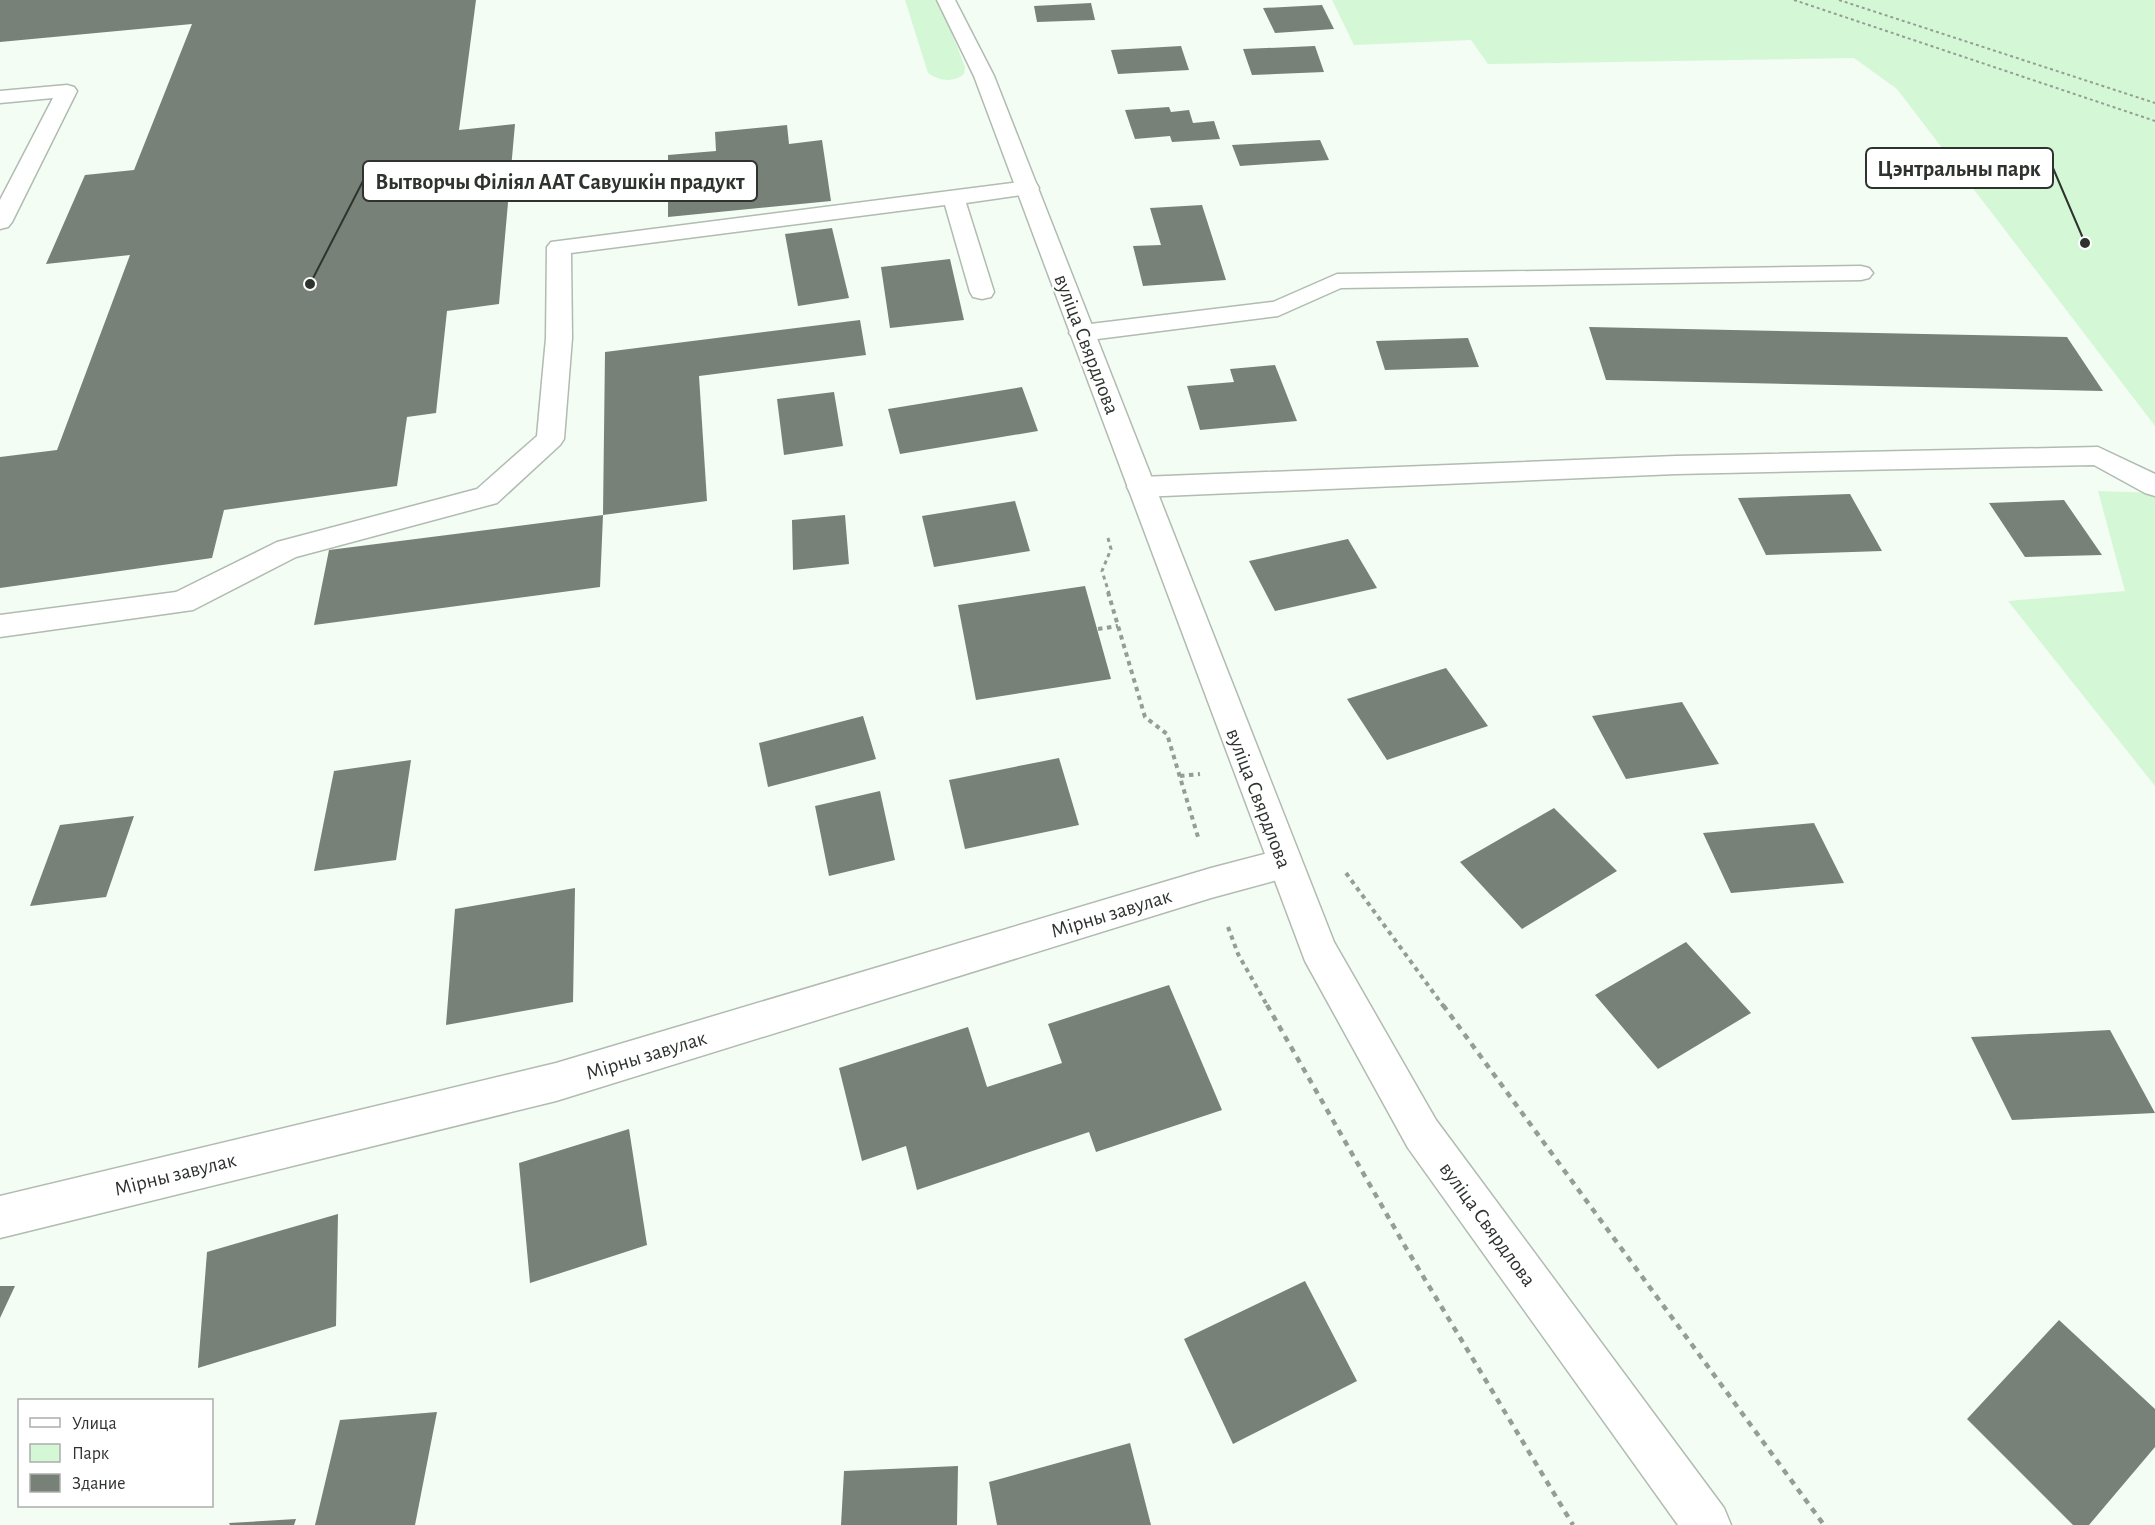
<svg xmlns="http://www.w3.org/2000/svg" width="2155" height="1525" font-family="'Alegreya Sans',sans-serif">
<style>
.green{fill:#d4f7d5}
.building{fill:#788178}
.lines{fill:none;stroke-linecap:round;stroke-linejoin:round}
.lane-casing{stroke:#b1bbb1;stroke-width:3}
.street-casing{stroke:#b1bbb1;stroke-width:3}
.secondary-casing{stroke:#b1bbb1;stroke-width:3}
.path-far3{stroke:#959d95;stroke-width:2;stroke-dasharray:3 3;stroke-linecap:butt}
.path-far2{stroke:#959d95;stroke-width:3;stroke-dasharray:4 4;stroke-linecap:butt}
.path-far1{stroke:#959d95;stroke-width:4;stroke-dasharray:4.5 4.5;stroke-linecap:butt}
.path{stroke:#959d95;stroke-width:4.5;stroke-dasharray:6 6;stroke-linecap:butt}
.lane{fill:#fff;fill-rule:evenodd}
.street{fill:#fff;fill-rule:evenodd}
.secondary{fill:#fff;fill-rule:evenodd}
.labels{text-anchor:middle;stroke-width:4.5;stroke-linejoin:round;paint-order:stroke}
.street-label{font-size:21px;fill:#2f332f;stroke:#fff}
.leader{fill:none;stroke:#2f332f;stroke-width:2}
.callout-dot{fill:#2f332f;stroke:#fff;stroke-width:2}
.callout{fill:#fff;stroke:#2f332f;stroke-width:2}
.callout-label{font-size:22px;text-anchor:middle;font-weight:bold;fill:#2f332f}
</style>
<rect width="100%" height="100%" fill="#f3fdf3"/>
<path class="green" d="M905,0H939L965,67L964,74C954,83 939,81 928,73Z
M1332,0H2155V426L1897,89L1854,58L1488,64L1471,40L1354,45Z
M2098,491L2155,493V786L2008,601L2125,591Z"/>
<path class="building" d="M0,0H476L459,130L515,124L499,304L447,311L436,413L407,417L397,486L224,510L212,558L0,588V457L57,450L130,255L46,264L85,175L134,170L192,24L0,42Z
M1091,3L1095,20L1037,22L1034,6Z
M1322,5L1334,29L1275,33L1263,8Z
M1181,46L1189,70L1118,74L1111,50Z
M1315,46L1324,72L1252,75L1243,49Z
M1169,107L1171,112L1189,110L1193,123L1214,121L1220,139L1172,142L1170,136L1135,139L1125,110Z
M787,125L789,144L822,140L831,201L668,217V155L716,151L715,132Z
M1320,140L1329,160L1240,166L1232,145Z
M1202,205L1226,280L1143,286L1133,246L1161,245L1150,208Z
M832,228L849,298L798,306L785,234Z
M950,259L964,320L890,328L881,267Z
M860,320L866,355L699,376L707,501L603,515L605,352Z
M1589,327L2067,337L2103,391L1606,380Z
M1468,338L1479,367L1385,370L1376,341Z
M1275,365L1297,421L1200,430L1187,386L1234,382L1230,369Z
M1022,387L1038,431L900,454L888,409Z
M834,392L843,446L784,455L777,399Z
M1850,494L1882,551L1766,555L1738,498Z
M2064,500L2102,555L2025,557L1989,503Z
M1015,501L1030,551L934,567L922,516Z
M603,515L600,587L314,625L329,550Z
M845,515L849,564L793,570L792,520Z
M1348,539L1377,588L1275,611L1249,561Z
M1085,586L1111,679L976,700L958,605Z
M1446,668L1488,726L1387,760L1347,699Z
M1682,702L1719,764L1626,779L1592,716Z
M863,716L876,759L768,787L759,743Z
M1059,758L1079,825L965,849L949,780Z
M411,760L396,860L314,871L334,771Z
M880,791L895,860L829,876L815,806Z
M1554,808L1617,871L1522,929L1460,862Z
M134,816L106,897L30,906L60,825Z
M1814,823L1844,883L1731,893L1703,833Z
M575,888L573,1002L446,1025L455,909Z
M1686,942L1751,1013L1658,1069L1595,995Z
M1169,985L1222,1110L1096,1152L1089,1132L917,1190L906,1146L862,1161L839,1068L968,1027L987,1087L1062,1063L1048,1024Z
M2110,1030L2155,1113L2012,1120L1971,1037Z
M629,1129L647,1245L530,1283L519,1163Z
M338,1214L336,1326L198,1368L207,1252Z
M1305,1281L1357,1381L1233,1444L1184,1339Z
M0,1286H15L0,1318Z
M2059,1320L2155,1409V1447L2089,1525H2073L1967,1419Z
M437,1412L415,1525H315L340,1420Z
M1130,1443L1151,1525H997L989,1482Z
M958,1466L957,1525H841L844,1471Z
M296,1519L294,1525H230L229,1523Z"/>
<g class="lines">
<g class="lane-casing">
<path id="lane" d="M67,85L74,87L77,91L12,222L8,227L0,229V200L53,98L0,103V91Z
M1028,181L1036,183L1039,188L1036,193L966,203L994,292L991,297L982,299L973,297L970,292L945,205L571,253L572,338L564,439L560,445L497,503L296,557L193,610L0,637V615L176,592L277,542L477,489L537,436L546,338L547,247L551,242Z
M1861,266L1869,268L1873,273L1869,278L1861,280L1341,288L1278,316L1082,341L1073,338L1069,333L1073,328L1082,325L1273,302L1337,274Z
M2098,447L2155,474V496L2145,493L2094,465L1676,474L1141,497L1131,494L1127,487L1131,480L1141,477L1676,456Z"/>
</g>
<g class="street-casing">
<path id="street" d="M1284,849L1296,853L1301,864L1296,875L1211,898L556,1101L0,1238V1196L556,1063L1211,868Z"/>
</g>
<g class="secondary-casing">
<path id="secondary" d="M937,0H955L994,76L1334,942L1436,1120L1724,1508L1731,1525H1678L1408,1148L1305,961L974,76Z"/>
</g>
<path class="path-far3" d="M1794,0L2155,121
M1839,0L2155,103"/>
<path class="path-far2" d="M1108,538L1111,549L1102,571L1109,593"/>
<path class="path-far1" d="M1108,592L1145,717L1167,734L1198,837
M1098,629L1118,626
M1180,776L1200,774
M1346,873L1444,1007
M1228,927L1238,954L1268,1007"/>
<path class="path" d="M1267,1005L1406,1248L1573,1525
M1443,1005L1824,1525"/>
<use href="#lane" class="lane"/>
<use href="#street" class="street"/>
<use href="#secondary" class="secondary"/>
</g>
<g class="labels">
<g class="street-label">
<text transform="translate(1087 344) rotate(69)" y="7">вуліца Свярдлова</text>
<text transform="translate(1259 798) rotate(69)" y="7">вуліца Свярдлова</text>
<text transform="translate(1111 913) rotate(-17)" y="7">Мірны завулак</text>
<text transform="translate(646 1055) rotate(-17)" y="7">Мірны завулак</text>
<text transform="translate(175 1174) rotate(-14)" y="7">Мірны завулак</text>
<text transform="translate(1488 1224) rotate(54)" y="7">вуліца Свярдлова</text>
</g>
</g>
<path class="leader" d="M2085 243L2053 168M310 284L363 181"/>
<g class="callout-dot">
<circle cx="2085" cy="243" r="6"/>
<circle cx="310" cy="284" r="6"/>
</g>
<g class="callout">
<rect x="1866" y="148" width="187" height="40" rx="6"/>
<rect x="363" y="161" width="394" height="40" rx="6"/>
</g>
<g class="callout-label">
<text x="1959" y="176">Цэнтральны парк</text>
<text x="560" y="189">Вытворчы Філіял ААТ Савушкін прадукт</text>
</g>
<rect x="18" y="1399" width="195" height="108" fill="#ffffff" stroke="#acadac" stroke-width="1.5"/>
<rect x="30" y="1418" width="30" height="9" fill="#ffffff" stroke="#acadac" stroke-width="1.5"/>
<text x="72" y="1429" font-size="18" fill="#2f332f">Улица</text>
<rect x="30" y="1444" width="30" height="18" fill="#d4f7d5" stroke="#acadac" stroke-width="1.5"/>
<text x="72" y="1459" font-size="18" fill="#2f332f">Парк</text>
<rect x="30" y="1474" width="30" height="18" fill="#788178" stroke="#acadac" stroke-width="1.5"/>
<text x="72" y="1489" font-size="18" fill="#2f332f">Здание</text>
</svg>
